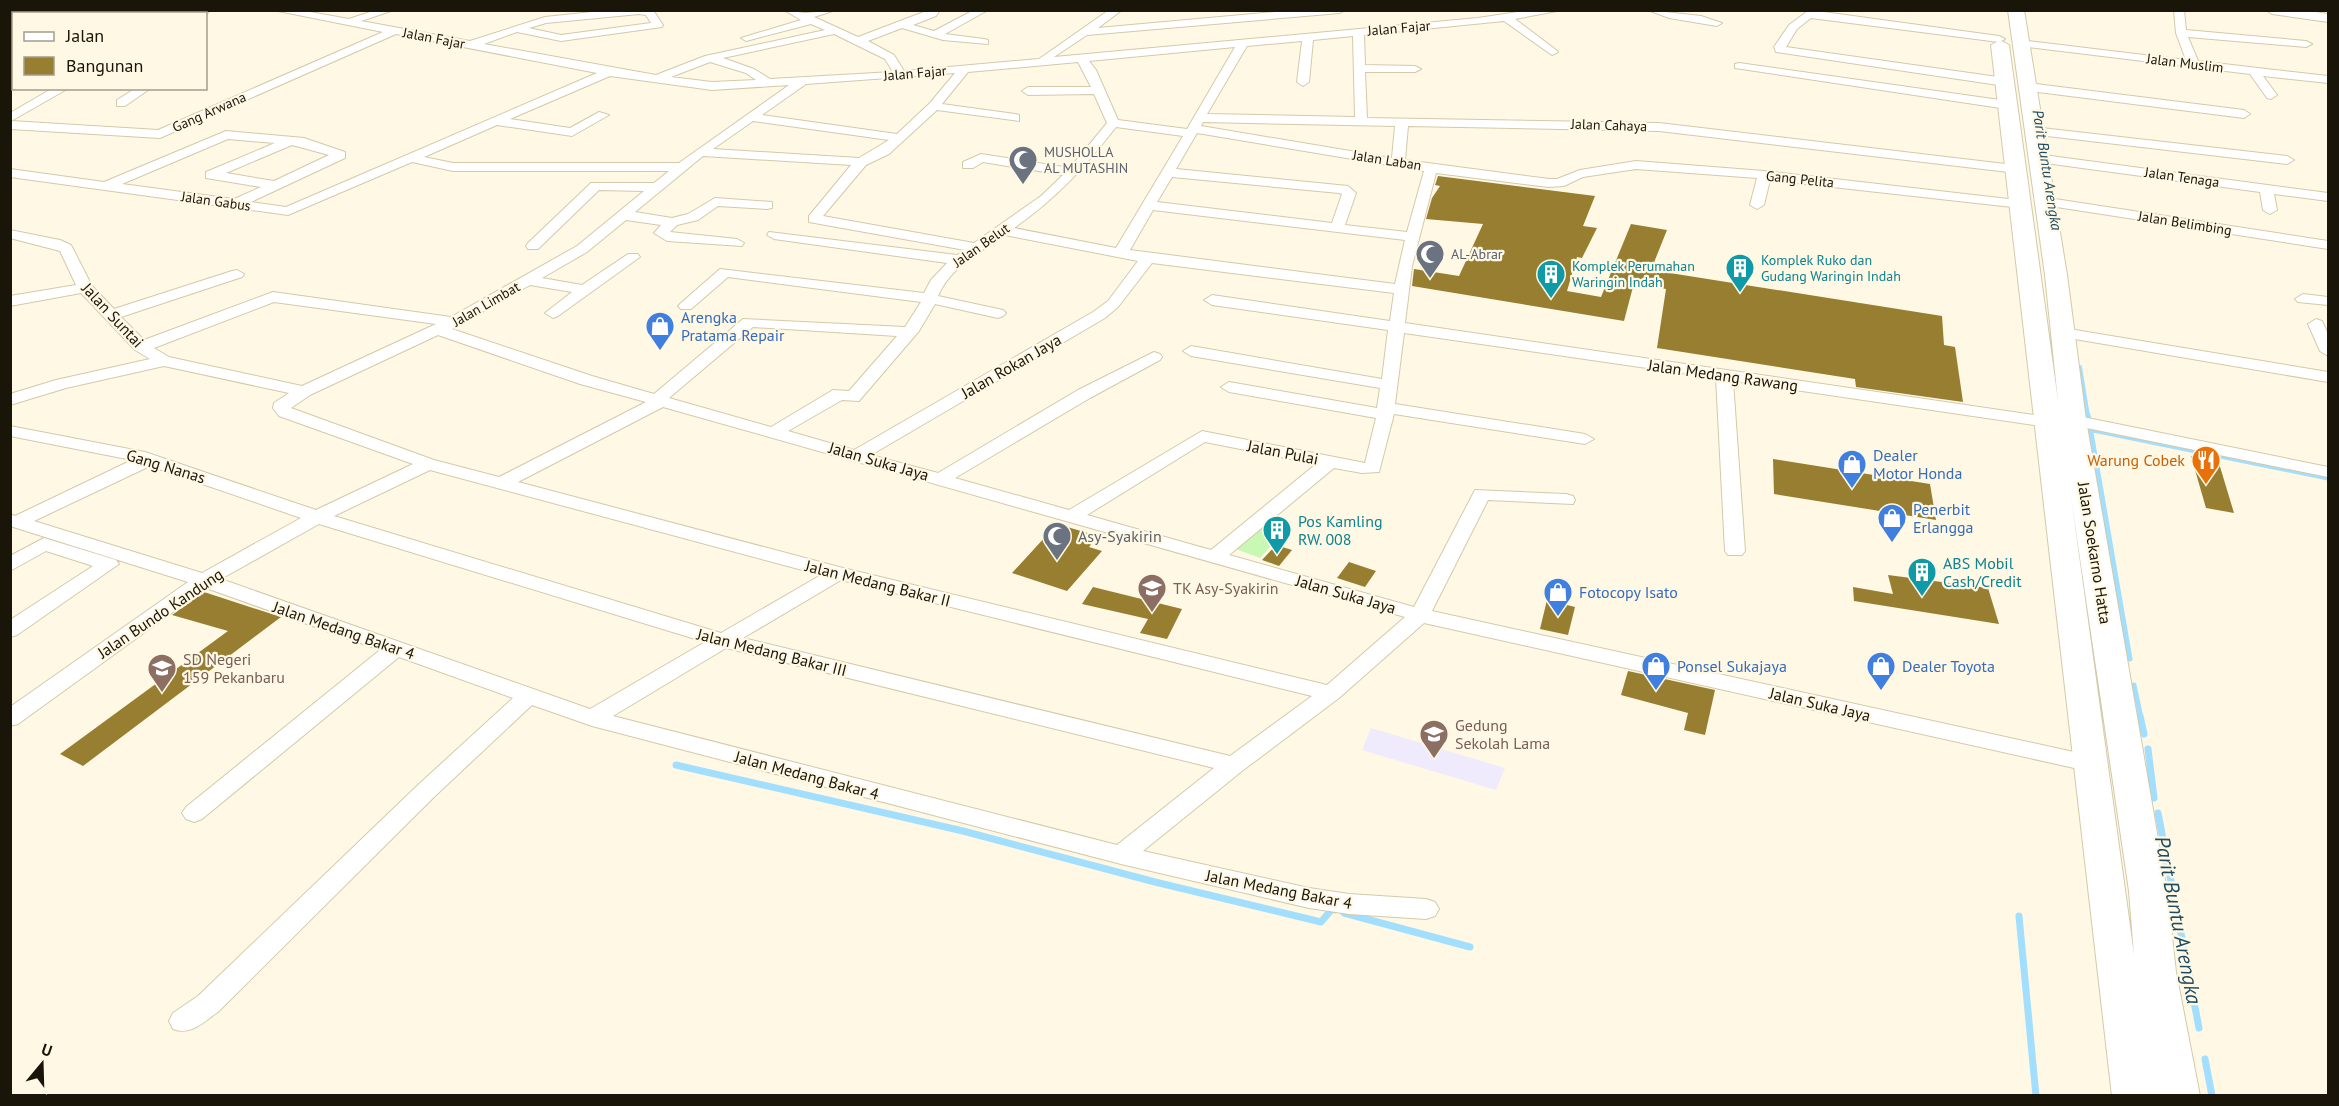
<svg xmlns="http://www.w3.org/2000/svg" width="2339" height="1106" font-family="'PT Sans',sans-serif">
<style>
.education{fill:#efebfd}
.green{fill:#c9f8b4}
.lines{fill:none;stroke-linecap:round;stroke-linejoin:round}
.stream-far2{stroke:#a2defe;stroke-width:4}
.stream-far1{stroke:#a2defe;stroke-width:5}
.stream{stroke:#a2defe;stroke-width:7}
.building{fill:#977e30}
.minor-casing{stroke:#d4c9a9;stroke-width:2}
.tertiary-casing{stroke:#d4c9a9;stroke-width:2}
.primary-casing{stroke:#d4c9a9;stroke-width:2}
.minor{fill:#fff;fill-rule:evenodd}
.tertiary{fill:#fff;fill-rule:evenodd}
.primary{fill:#fff;fill-rule:evenodd}
.labels{text-anchor:middle;stroke-width:4.5;stroke-linejoin:round;paint-order:stroke}
.far-street-label{font-size:14px;fill:#191509;stroke:#fff8e4}
.far-worship-label{font-size:14px;fill:#5b616d;stroke:#fff8e4;text-anchor:start}
.far-culture-label{font-size:14px;fill:#0d838f;stroke:#fff8e4;text-anchor:start}
.far-water-label{font-size:15px;font-style:italic;fill:#1e4b62;stroke:#fff8e4}
.street-label{font-size:16px;fill:#191509;stroke:#fff8e4}
.shop-label{font-size:16px;fill:#366cbe;stroke:#fff8e4;text-anchor:start}
.food-label{font-size:16px;fill:#c56008;stroke:#fff8e4;text-anchor:end}
.culture-label{font-size:16px;fill:#0d838f;stroke:#fff8e4;text-anchor:start}
.worship-label{font-size:16px;fill:#5b616d;stroke:#fff8e4;text-anchor:start}
.education-label{font-size:16px;fill:#785e54;stroke:#fff8e4;text-anchor:start}
.near-water-label{font-size:21px;font-style:italic;fill:#1e4b62;stroke:#fff8e4}
</style>
<rect width="100%" height="100%" fill="#fff8e4"/>
<path class="education" d="M1371,728L1505,768L1496,790L1362,750Z"/>
<path class="green" d="M1257,524L1283,533L1260,558L1233,548Z"/>
<g class="lines">
<path class="stream-far2" d="M2080,367L2088,416"/>
<path class="stream-far1" d="M2088,415L2130,659
M2093,430L2328,478
M2134,685L2141,718"/>
<path class="stream" d="M2140,716L2144,734
M2148,749L2154,798
M676,765L963,831L1155,882L1321,922L1332,909L1335,910
M2158,813L2199,1028
M1344,913L1470,947
M2019,916L2036,1096
M2205,1059L2212,1096"/>
</g>
<path class="building" d="M1438,176L1595,196L1583,226L1597,228L1582,258L1577,257L1567,291L1601,297L1631,224L1667,230L1651,270L1942,316L1944,345L1955,347L1963,402L1856,387L1855,379L1657,348L1666,289L1634,283L1624,321L1412,286L1414,269L1459,276L1483,224L1426,219L1432,198L1440,186L1435,185Z
M2191,456L2218,460L2234,513L2206,508Z
M1773,459L1930,484L1936,520L1774,494Z
M1057,524L1098,536L1089,547L1102,551L1067,591L1012,573Z
M1276,545L1292,550L1279,566L1262,560Z
M1349,562L1376,571L1365,587L1337,578Z
M1888,575L1988,588L1999,624L1854,601L1853,587L1893,594Z
M1093,587L1182,609L1167,639L1140,633L1148,619L1082,604Z
M204,592L281,617L83,766L60,754L228,631L172,615Z
M1547,600L1575,607L1568,635L1540,629Z
M1628,671L1715,690L1705,735L1684,730L1688,713L1621,695Z"/>
<g class="lines">
<g class="minor-casing">
<path id="minor" d="M49,10H62L59,14H46Z
M198,10H210L206,15L195,14Z
M273,10H299L349,19L376,10H394L361,21L470,41L545,17L611,10H653L663,25L662,27L561,41L517,32L484,44L656,75L705,56L825,30L811,24L746,41L741,38L801,20L784,10L805,13L836,10L814,17L858,37L929,10H940L936,16L913,25L934,31L974,10H988L945,34L984,39L988,40V44L943,40L902,28L868,41L894,55L904,71L1039,59L1109,10H1122L1098,28L1297,10H1345L1340,13L1087,35L1054,57L1478,18L1531,10H1562L1515,19L1556,50L1558,52L1552,55L1504,21L1364,35L1365,65L1415,66L1421,69L1415,72H1365L1367,118L1659,123L2022,166L2024,169L2017,173L1659,131L1408,126L1405,160L1549,179H1557L1580,170L1636,161L1764,171L2026,201L2028,204L2021,208L1770,180L1764,205L1757,209L1750,205L1757,178L1636,169L1583,177L1564,186L1549,187L1436,173L1412,266L1405,323L2048,417L2057,422L2048,427L1733,381L1745,551L1742,555H1728L1725,551L1716,378L1404,333L1395,404L1585,434L1594,439L1585,444L1394,414L1379,472L1362,473L1334,468L1229,555L1414,607L1475,490L1566,494L1573,496L1575,500L1573,504L1488,500L1432,611L2092,756L2100,758L2103,764L2100,770L2092,772L1424,623L1339,698L1242,771L1143,851L1309,888L1349,894L1426,899L1435,902L1439,909L1435,916L1426,919L1349,914L1309,908L1121,864L592,726L532,705L434,797L218,1012C203,1022 191,1036 173,1029L169,1021L173,1013L198,996L418,785L513,698L399,657L202,819L194,822L186,819L182,813L186,807L380,650L206,588L18,724L10,726V707L188,582L10,526V514L15,516L132,460L10,436V426L145,452L316,510L413,464L279,416L273,408L274,403L289,393L164,366L66,388L10,405V394L56,380L150,359L135,350L81,293L10,306V296L76,285L60,251L10,238V230L60,240L71,245L92,286L114,309L232,271L237,270L244,274L242,277L121,317L144,340L273,292L451,317L577,246L644,191L599,190L538,249H528L526,246L528,243L591,183H654L669,171H453L412,162L288,215L10,177V169L104,182L226,131L304,138L345,152V158L251,202L286,207L597,73L396,34L160,138L10,129V113L53,88H69L11,121L158,130L383,32ZM639,14L646,15L651,23L561,35L529,28L546,23ZM834,34L885,59L893,72L770,79L754,69L723,58ZM1353,36L1355,117L1207,114L1247,46L1302,41L1297,82L1303,86L1309,82L1313,40ZM1235,47L1187,129L1118,120L1096,70L1089,61ZM710,62L746,73L756,80L712,82L671,77ZM1078,62L1091,87H1028L1022,91L1028,95L1094,94L1107,123L1070,168L981,154L963,162V168H973L983,162L1063,175L1041,196L974,243L823,216L866,165L889,154L937,110L1019,121V115L1015,114L942,104L968,72ZM955,73L930,103L897,134L762,115L806,84ZM610,76L712,90L789,85L679,163H453L424,157L497,125L572,136L609,115L599,112L570,128L510,119ZM753,121L889,140L859,158L713,149ZM1203,122L1395,126L1392,158L1201,126ZM1116,127L1183,136L1116,248L1014,228C1058,197 1083,169 1116,127ZM1197,133L1424,171L1407,232L1345,225L1356,193L1348,186L1176,169ZM228,139L275,143L206,172V178L261,187L234,199L122,184ZM292,145L329,155L274,181L226,173ZM703,156L851,165L809,216V222L965,250L957,255L769,232L767,235L774,239L947,263L931,280L924,293L720,269L681,303L678,306L681,309H691L728,277L921,302L905,327L743,319L654,394L592,376L452,329L530,285L572,292L545,313L553,318L558,316L640,257L638,254H628L582,285L542,278L587,252L626,220L661,225L654,233L667,241L742,246L744,243L737,239L670,232L677,225L698,220L718,206L767,209L772,208V202L715,198L688,214L672,218L635,212ZM1172,177L1339,193L1342,194L1332,223L1157,202ZM1153,210L1405,240L1395,284L1130,250ZM1005,235L1138,261L1108,301L1093,312L854,450L788,431L842,400L859,401L919,331L935,304L998,318L1003,316L1006,313L1003,310L938,296C950,267 981,252 1005,235ZM1152,263L1394,293L1390,321L1212,295L1204,300L1212,305L1388,330L1382,379L1191,346L1183,351L1191,356L1380,388L1377,408L1229,382L1221,387L1229,392L1376,418L1365,463L1202,431L1069,510L955,478L1090,398L1160,360L1162,357L1160,354L1154,352L1078,390L938,473L871,455L1105,318L1118,307ZM274,302L436,324L302,386L169,357L154,348ZM753,327L897,336L849,391L833,390L771,427L669,398ZM438,335L580,384L646,402L499,477L434,460L291,408L310,395ZM663,407L1405,617L1327,685L839,567L518,482ZM1205,442L1316,464L1211,550L1087,515ZM150,466L301,518L202,573L34,521ZM430,470L821,575L721,633L334,516ZM319,524L705,642L590,709L221,579ZM841,580L1312,696L1230,756L743,638ZM726,648L1214,768L1117,845L613,716Z
M1648,10L1701,16L1722,23L1717,26L1669,18Z
M1809,10L1999,36L2005,39L1999,42L1811,18L1797,29L1786,47L2005,78L2011,82L2005,86L1776,52L1774,47L1789,25Z
M2174,10H2184L2186,30L2306,41L2312,44L2306,47L2188,37L2198,61L2328,76V83L2263,76L2277,95L2271,99L2267,98L2250,74L2019,46L2013,43L2019,40L2186,60L2176,33Z
M1739,63L2007,101L2013,105L2007,109L1735,68V64Z
M2027,83L2244,110L2250,114L2244,118L2023,90V84Z
M136,88H151L125,106H117V100Z
M2033,127L2287,156L2294,160L2287,164L2029,134V128Z
M2036,154L2328,193V201L2274,194L2277,210L2270,214L2263,210L2260,192L2031,161V155Z
M2042,197L2328,241V249L2037,204V198Z
M2303,294L2328,297V305L2298,302L2295,299Z
M2316,319L2322,321L2328,334V356L2320,351L2308,324Z
M2063,328L2328,372V382L2057,336L2055,333L2057,330Z
M2073,415L2328,467V477L2067,424L2064,420L2067,416Z
M44,538L116,560L119,564L17,635L10,637V620L93,566L46,551L10,571V556Z"/>
</g>
<g class="tertiary-casing">
<path id="tertiary" d="M2266,10H2303L2328,14V22L2272,14Z"/>
</g>
<g class="primary-casing">
<path id="primary" d="M2008,10H2024L2067,275L2086,420L2167,891L2176,972L2200,1096H2156L2153,1076L2156,1096H2112L1991,45L2000,40L2009,45L2058,401L2045,275ZM2071,497L2129,891L2134,955Z"/>
</g>
<use href="#minor" class="minor"/>
<use href="#tertiary" class="tertiary"/>
<use href="#primary" class="primary"/>
</g>
<defs>
<g id="mosque-pin" transform="scale(1.5)"><path d="M0 17L-7.5 6A9.5 9.5 0 1 1 7.5 6Z" fill="#6b7280" stroke="#fff8e4"/><path d="M3.5-4.9A6 6 0 1 0 3.5 4.9A5 5 0 1 1 3.5-4.9Z" fill="#fff"/></g>
<g id="building-pin" transform="scale(1.5)"><path d="M0 17L-7.5 6A9.5 9.5 0 1 1 7.5 6Z" fill="#0f9aa8" stroke="#fff8e4"/><path d="M-4-6H4V6H1V3H-1V6H-4ZM-2.5-4.3h1.7v1.8h-1.7ZM.8-4.3h1.7v1.8H.8ZM-2.5-1h1.7V.8h-1.7ZM.8-1h1.7V.8H.8Z" fill="#fff"/></g>
<g id="shop-pin" transform="scale(1.5)"><path d="M0 17L-7.5 6A9.5 9.5 0 1 1 7.5 6Z" fill="#3f7fe0" stroke="#fff8e4"/><path d="M-5-2.5h2.3a2.7 3.5 0 0 1 5.4 0H5L5.5 6h-11ZM-1.5-2.5h3a1.5 2.3 0 0 0-3 0Z" fill="#fff"/></g>
<g id="restaurant-pin" transform="scale(1.5)"><path d="M0 17L-7.5 6A9.5 9.5 0 1 1 7.5 6Z" fill="#e8710a" stroke="#fff8e4"/><path d="M-5-6h1v4h1v-4h1v4h1v-4h1v5L-1.5 .5V6h-2V.5L-5-1ZM5-6V6H3V1.5H1.5Q1.5-4 5-6Z" fill="#fff"/></g>
<g id="school-pin" transform="scale(1.5)"><path d="M0 17L-7.5 6A9.5 9.5 0 1 1 7.5 6Z" fill="#8d6e63" stroke="#fff8e4"/><path d="M0-5L7-2L0 1L-7-2ZM-4 1L0 2.5L4 1V4Q0 6-4 4Z" fill="#fff"/></g>
</defs>
<g fill-rule="evenodd">
<use href="#mosque-pin" x="1023" y="160"/>
<use href="#mosque-pin" x="1430" y="254"/>
<use href="#building-pin" x="1740" y="268"/>
<use href="#building-pin" x="1551" y="274"/>
<use href="#shop-pin" x="660" y="326"/>
<use href="#restaurant-pin" x="2206" y="460"/>
<use href="#shop-pin" x="1852" y="464"/>
<use href="#shop-pin" x="1892" y="518"/>
<use href="#building-pin" x="1277" y="530"/>
<use href="#mosque-pin" x="1057" y="536"/>
<use href="#building-pin" x="1922" y="572"/>
<use href="#school-pin" x="1152" y="588"/>
<use href="#shop-pin" x="1558" y="592"/>
<use href="#shop-pin" x="1656" y="666"/>
<use href="#shop-pin" x="1881" y="666"/>
<use href="#school-pin" x="162" y="668"/>
<use href="#school-pin" x="1434" y="734"/>
</g>
<g class="labels">
<g class="far-street-label">
<text transform="translate(1399 28) rotate(-5)" y="5">Jalan Fajar</text>
<text transform="translate(434 38) rotate(11)" y="5">Jalan Fajar</text>
<text transform="translate(2185 63) rotate(7)" y="5">Jalan Muslim</text>
<text transform="translate(915 73) rotate(-5)" y="5">Jalan Fajar</text>
<text transform="translate(209 112) rotate(-24)" y="5">Gang Arwana</text>
<text transform="translate(1609 125) rotate(2)" y="5">Jalan Cahaya</text>
<text transform="translate(1387 160) rotate(9)" y="5">Jalan Laban</text>
<text transform="translate(2182 177) rotate(8)" y="5">Jalan Tenaga</text>
<text transform="translate(1800 179) rotate(6)" y="5">Gang Pelita</text>
<text transform="translate(216 201) rotate(8)" y="5">Jalan Gabus</text>
<text transform="translate(2185 223) rotate(9)" y="5">Jalan Belimbing</text>
<text transform="translate(981 245) rotate(-35)" y="5">Jalan Belut</text>
<text transform="translate(486 304) rotate(-30)" y="5">Jalan Limbat</text>
</g>
<g class="far-worship-label">
<text x="1044" y="157">MUSHOLLA<tspan x="1044" dy="16">AL MUTASHIN</tspan></text>
<text x="1451" y="259">AL-Abrar</text>
</g>
<g class="far-culture-label">
<text x="1761" y="265">Komplek Ruko dan<tspan x="1761" dy="16">Gudang Waringin Indah</tspan></text>
<text x="1572" y="271">Komplek Perumahan<tspan x="1572" dy="16">Waringin Indah</tspan></text>
</g>
<g class="far-water-label">
<text transform="translate(2047 170) rotate(81)" y="5">Parit Buntu Arengka</text>
</g>
<g class="street-label">
<text transform="translate(113 315) rotate(47)" y="6">Jalan Suntai</text>
<text transform="translate(1011 366) rotate(-30)" y="6">Jalan Rokan Jaya</text>
<text transform="translate(1723 375) rotate(8)" y="6">Jalan Medang Rawang</text>
<text transform="translate(1283 452) rotate(11)" y="6">Jalan Pulai</text>
<text transform="translate(879 461) rotate(16)" y="6">Jalan Suka Jaya</text>
<text transform="translate(166 466) rotate(17)" y="6">Gang Nanas</text>
<text transform="translate(2095 553) rotate(81)" y="6">Jalan Soekarno Hatta</text>
<text transform="translate(878 583) rotate(14)" y="6">Jalan Medang Bakar II</text>
<text transform="translate(1346 594) rotate(16)" y="6">Jalan Suka Jaya</text>
<text transform="translate(160 613) rotate(-34)" y="6">Jalan Bundo Kandung</text>
<text transform="translate(344 630) rotate(19)" y="6">Jalan Medang Bakar 4</text>
<text transform="translate(772 652) rotate(14)" y="6">Jalan Medang Bakar III</text>
<text transform="translate(1820 704) rotate(13)" y="6">Jalan Suka Jaya</text>
<text transform="translate(807 775) rotate(15)" y="6">Jalan Medang Bakar 4</text>
<text transform="translate(1279 889) rotate(11)" y="6">Jalan Medang Bakar 4</text>
</g>
<g class="shop-label">
<text x="681" y="323">Arengka<tspan x="681" dy="18">Pratama Repair</tspan></text>
<text x="1873" y="461">Dealer<tspan x="1873" dy="18">Motor Honda</tspan></text>
<text x="1913" y="515">Penerbit<tspan x="1913" dy="18">Erlangga</tspan></text>
<text x="1579" y="598">Fotocopy Isato</text>
<text x="1677" y="672">Ponsel Sukajaya</text>
<text x="1902" y="672">Dealer Toyota</text>
</g>
<g class="food-label">
<text x="2185" y="466">Warung Cobek</text>
</g>
<g class="culture-label">
<text x="1298" y="527">Pos Kamling<tspan x="1298" dy="18">RW. 008</tspan></text>
<text x="1943" y="569">ABS Mobil<tspan x="1943" dy="18">Cash/Credit</tspan></text>
</g>
<g class="worship-label">
<text x="1078" y="542">Asy-Syakirin</text>
</g>
<g class="education-label">
<text x="1173" y="594">TK Asy-Syakirin</text>
<text x="183" y="665">SD Negeri<tspan x="183" dy="18">159 Pekanbaru</tspan></text>
<text x="1455" y="731">Gedung<tspan x="1455" dy="18">Sekolah Lama</tspan></text>
</g>
<g class="near-water-label">
<text transform="translate(2178 920) rotate(79)" y="7">Parit Buntu Arengka</text>
</g>
</g>
<rect width="2339" height="1106" fill="none" stroke="#191509" stroke-width="24"/>
<rect x="12" y="12" width="195" height="78" fill="#fff8e4" stroke="#a39d8c" stroke-width="1.5"/>
<rect x="24" y="32" width="30" height="9" fill="#ffffff" stroke="#a39d8c" stroke-width="1.5"/>
<text x="66" y="42" font-size="18" fill="#191509">Jalan</text>
<rect x="24" y="57" width="30" height="18" fill="#977e30" stroke="#a39d8c" stroke-width="1.5"/>
<text x="66" y="72" font-size="18" fill="#191509">Bangunan</text>
<g transform="translate(42 1064) rotate(19)" stroke="#fff8e4" stroke-width="4.5" paint-order="stroke">
<path d="M0-4.5L10 22L0 15L-10 22Z" fill="#191509"/>
<text y="-9" font-size="16" font-weight="bold" text-anchor="middle" fill="#191509">U</text>
</g>
</svg>
